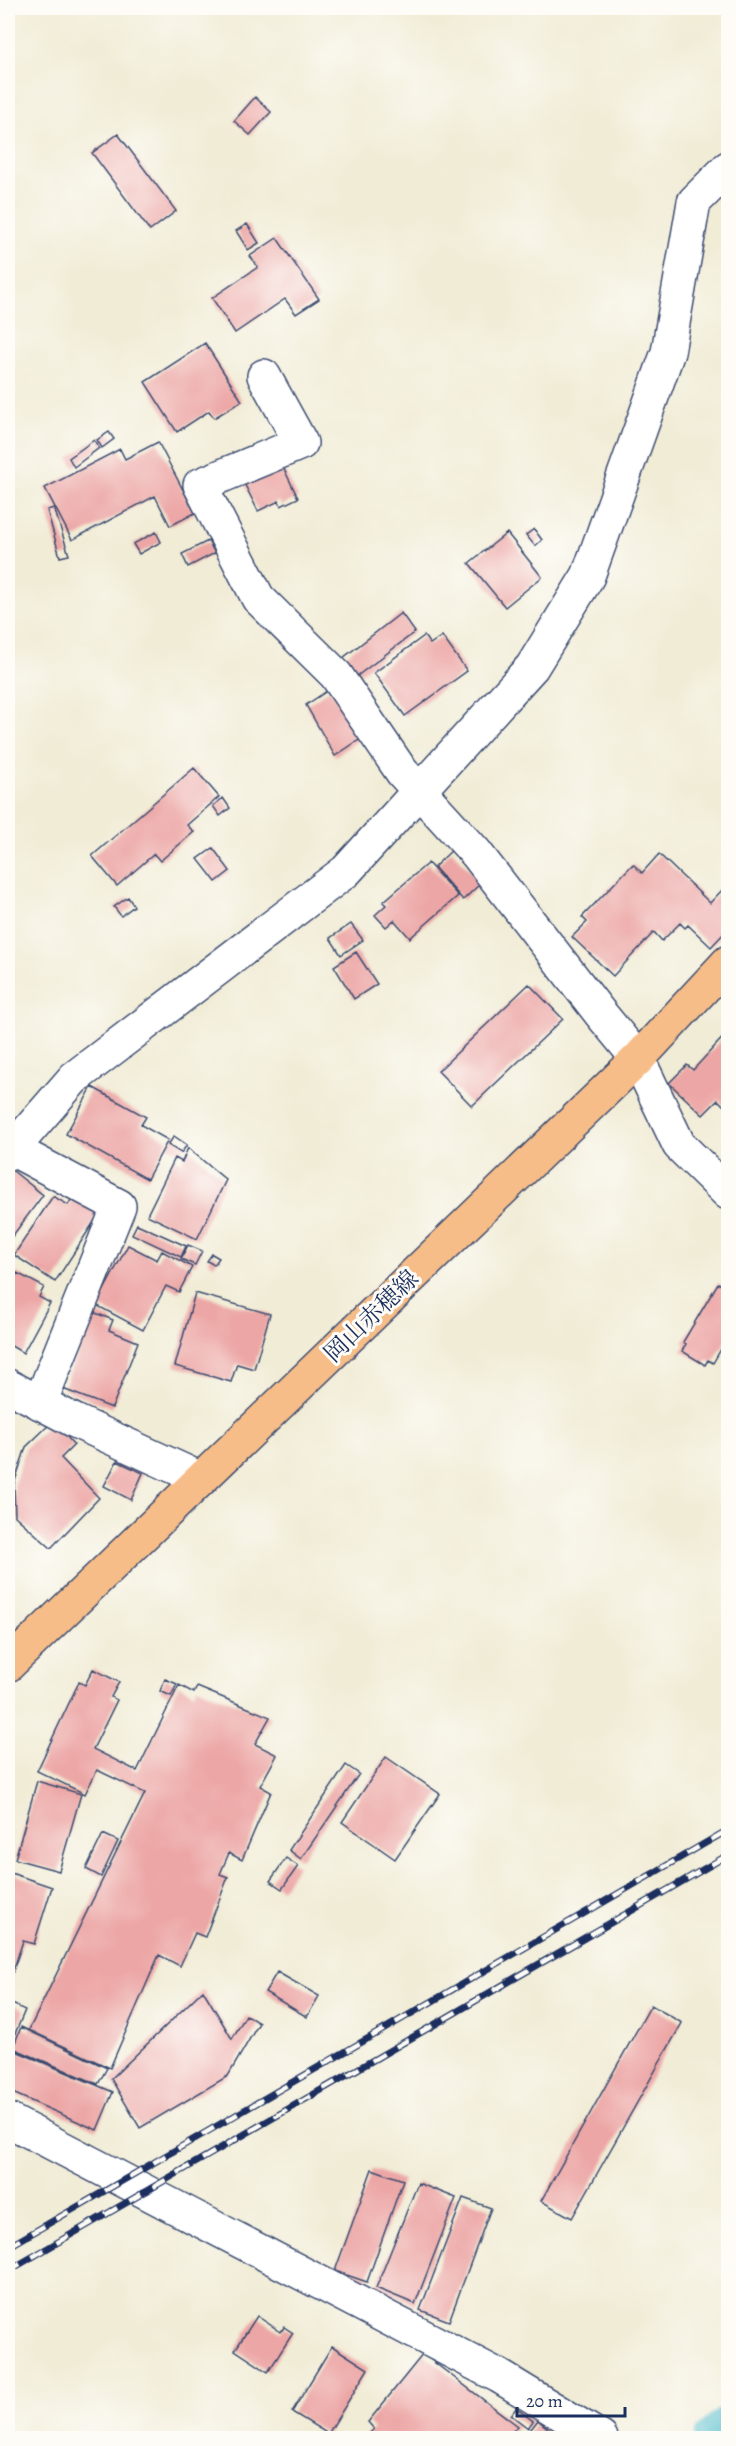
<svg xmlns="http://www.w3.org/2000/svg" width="736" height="2446" font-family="Alegreya,'Noto Serif JP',serif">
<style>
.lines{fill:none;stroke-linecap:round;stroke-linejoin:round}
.canal{stroke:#51bccd;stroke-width:38}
.building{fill:#eca6a5}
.street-casing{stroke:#3b4b70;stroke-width:36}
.primary-casing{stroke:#3b4b70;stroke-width:36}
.street{stroke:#fff;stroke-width:33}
.primary{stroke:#f7bd88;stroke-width:33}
.rail-casing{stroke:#1b2f5e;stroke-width:7}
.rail{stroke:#fdfcf7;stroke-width:4.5;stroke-dasharray:14;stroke-linecap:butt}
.labels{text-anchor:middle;stroke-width:6;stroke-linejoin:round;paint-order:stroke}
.street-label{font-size:24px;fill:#1b2f5e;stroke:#fdfcf7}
</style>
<rect width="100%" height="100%" fill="#fdfcf7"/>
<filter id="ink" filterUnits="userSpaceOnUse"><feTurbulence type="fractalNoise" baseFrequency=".0167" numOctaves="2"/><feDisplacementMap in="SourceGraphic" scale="12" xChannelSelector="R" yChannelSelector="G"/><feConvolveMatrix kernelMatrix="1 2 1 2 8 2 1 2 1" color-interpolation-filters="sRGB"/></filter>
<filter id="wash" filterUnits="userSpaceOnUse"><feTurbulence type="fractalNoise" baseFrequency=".008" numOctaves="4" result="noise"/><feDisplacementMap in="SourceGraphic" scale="24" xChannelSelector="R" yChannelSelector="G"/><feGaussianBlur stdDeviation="1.35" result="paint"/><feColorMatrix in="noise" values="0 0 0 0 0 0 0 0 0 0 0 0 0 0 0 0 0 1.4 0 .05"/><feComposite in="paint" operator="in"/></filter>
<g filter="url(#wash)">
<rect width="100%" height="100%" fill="#f1ecd6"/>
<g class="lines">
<path class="canal" d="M713,2438L728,2425"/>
</g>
<g id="blocks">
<path class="building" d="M255,97L271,112L250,135L234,121Z
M118,134L176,211L150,231L92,153Z
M247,224L259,243L248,250L236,231Z
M277,238L319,299L296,314L285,299L235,333L212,298L258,267L250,256Z
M205,343L242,401L214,418L209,411L177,432L145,382Z
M109,432L114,439L102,448L97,440Z
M94,440L99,448L74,467L69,458Z
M158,442L195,513L170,526L155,496L72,540L45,488L120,449L125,459Z
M283,467L298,498L281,506L279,501L258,511L245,485Z
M54,508L69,555L60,557L47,510Z
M534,529L542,540L535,546L526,535Z
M156,532L161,542L139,554L133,544Z
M507,533L542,577L505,607L469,563Z
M208,541L215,553L188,567L182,554Z
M401,613L415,632L357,676L343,658Z
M424,636L430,644L442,636L467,671L405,716L374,673Z
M330,689L362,738L335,756L306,705Z
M194,768L219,797L187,825L194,832L160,861L154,854L117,886L92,856Z
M223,798L230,808L220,816L213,806Z
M213,848L230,871L216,882L198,859Z
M452,850L481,883L463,900L434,867Z
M659,854L710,903L723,889L728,894V929L711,947L688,925L685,928L680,923L662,941L654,932L613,976L572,937L587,922L582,917L633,864L642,873Z
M428,863L458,896L410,938L394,920L386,927L375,915L386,905L383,902Z
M128,897L134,906L121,916L114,907Z
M351,924L363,940L341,955L330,938Z
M356,952L377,984L354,999L334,966Z
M529,984L563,1019L472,1106L438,1071Z
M728,1032V1110L718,1100L703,1115L669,1083L687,1065L693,1070Z
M92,1087L146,1117L141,1125L168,1140L147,1179L66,1134Z
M174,1136L187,1145L181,1153L168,1145Z
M188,1148L226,1180L197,1239L147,1215L175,1158L182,1162Z
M8,1167L43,1195L8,1242Z
M75,1194L101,1211L55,1282L14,1255L53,1196L68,1205Z
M137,1224L186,1246L181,1257L132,1234Z
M128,1245L157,1260L162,1251L192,1267L179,1292L166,1286L143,1330L96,1305Z
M188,1245L202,1251L195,1265L181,1259Z
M212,1254L219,1258L214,1265L207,1261Z
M728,1272V1285L722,1281Z
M17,1273L44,1287L39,1297L50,1303L23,1353L8,1344V1291Z
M718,1283L728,1289V1337L713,1363L708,1360L705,1365L682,1351L686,1344L683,1342Z
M195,1293L270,1314L254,1369L237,1364L231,1382L175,1366Z
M93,1312L113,1320L109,1330L138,1342L112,1408L63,1389Z
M53,1421L74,1445L61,1458L99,1498L51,1548L15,1516L14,1484L26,1447Z
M117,1461L143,1473L131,1500L104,1486Z
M93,1669L119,1682L111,1697L117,1700L93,1749L137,1771L179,1685L194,1693L197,1687L270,1717L255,1744L277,1755L260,1786L271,1792L242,1860L229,1853L220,1874L228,1877L205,1937L195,1933L180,1966L159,1955L110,2068L29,2030L145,1793L97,1770L85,1794L37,1771L79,1682L85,1685Z
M165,1679L177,1684L171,1696L160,1691Z
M386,1757L440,1794L395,1859L342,1822Z
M346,1765L359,1774L301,1859L289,1850Z
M37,1781L81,1794L59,1871L15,1859Z
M103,1834L118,1841L101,1877L86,1869Z
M286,1858L298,1866L282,1889L270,1881Z
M8,1872L52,1887L34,1944L23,1941L11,1977L8,1976Z
M277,1972L319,1996L307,2017L265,1992Z
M203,1990L232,2039L246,2015L259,2023L228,2076L140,2128L111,2079Z
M8,2002L25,2010L9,2048L113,2092L97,2130L8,2091Z
M651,2005L682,2023L572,2218L541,2201Z
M21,2027L107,2068L98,2084L13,2048Z
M372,2169L403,2180L367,2282L335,2271Z
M418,2183L456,2198L415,2304L376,2288Z
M463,2198L491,2208L449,2321L420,2310Z
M257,2316L281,2332L284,2327L293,2333L268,2372L235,2350Z
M332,2346L368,2369L328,2434L292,2412Z
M423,2354L518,2426L506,2438H483L480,2436L478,2438H364L374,2429L368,2422Z
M516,2408L533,2421L528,2428L511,2415Z
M538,2420L552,2432L548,2438H532L527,2434Z"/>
</g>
</g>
<g filter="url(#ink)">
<use href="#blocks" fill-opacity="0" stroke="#3b4b70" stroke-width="1.5"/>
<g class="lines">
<g class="street-casing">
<path id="street" d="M264,376L301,443L200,485L258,598L336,675L402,772L476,853L600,1013L638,1059L679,1145L728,1193
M12,1149L119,1206L40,1403
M8,1154L74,1078L346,871L532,667L588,576L668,352L694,202L728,168
M8,1386L75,1421L201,1479
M8,2120L499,2376L601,2438"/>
</g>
<g class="primary-casing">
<path id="primary" d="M8,1665L638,1059L728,962"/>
</g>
<use href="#street" class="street"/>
<use href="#primary" class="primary"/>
<g class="rail-casing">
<path id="rail" d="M8,2247L728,1830
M8,2271L728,1855"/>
</g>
<use href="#rail" class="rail"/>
</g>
</g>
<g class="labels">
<g class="street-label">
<text transform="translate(371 1316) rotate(-44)" y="8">岡山赤穂線</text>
</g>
</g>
<rect width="736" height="2446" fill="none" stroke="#fdfcf7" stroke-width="30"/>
<path d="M517 2407v9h108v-9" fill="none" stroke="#1b2f5e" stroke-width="3"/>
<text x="526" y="2407" font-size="18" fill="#1b2f5e" stroke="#fdfcf7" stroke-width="4.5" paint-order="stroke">20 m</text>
</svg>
